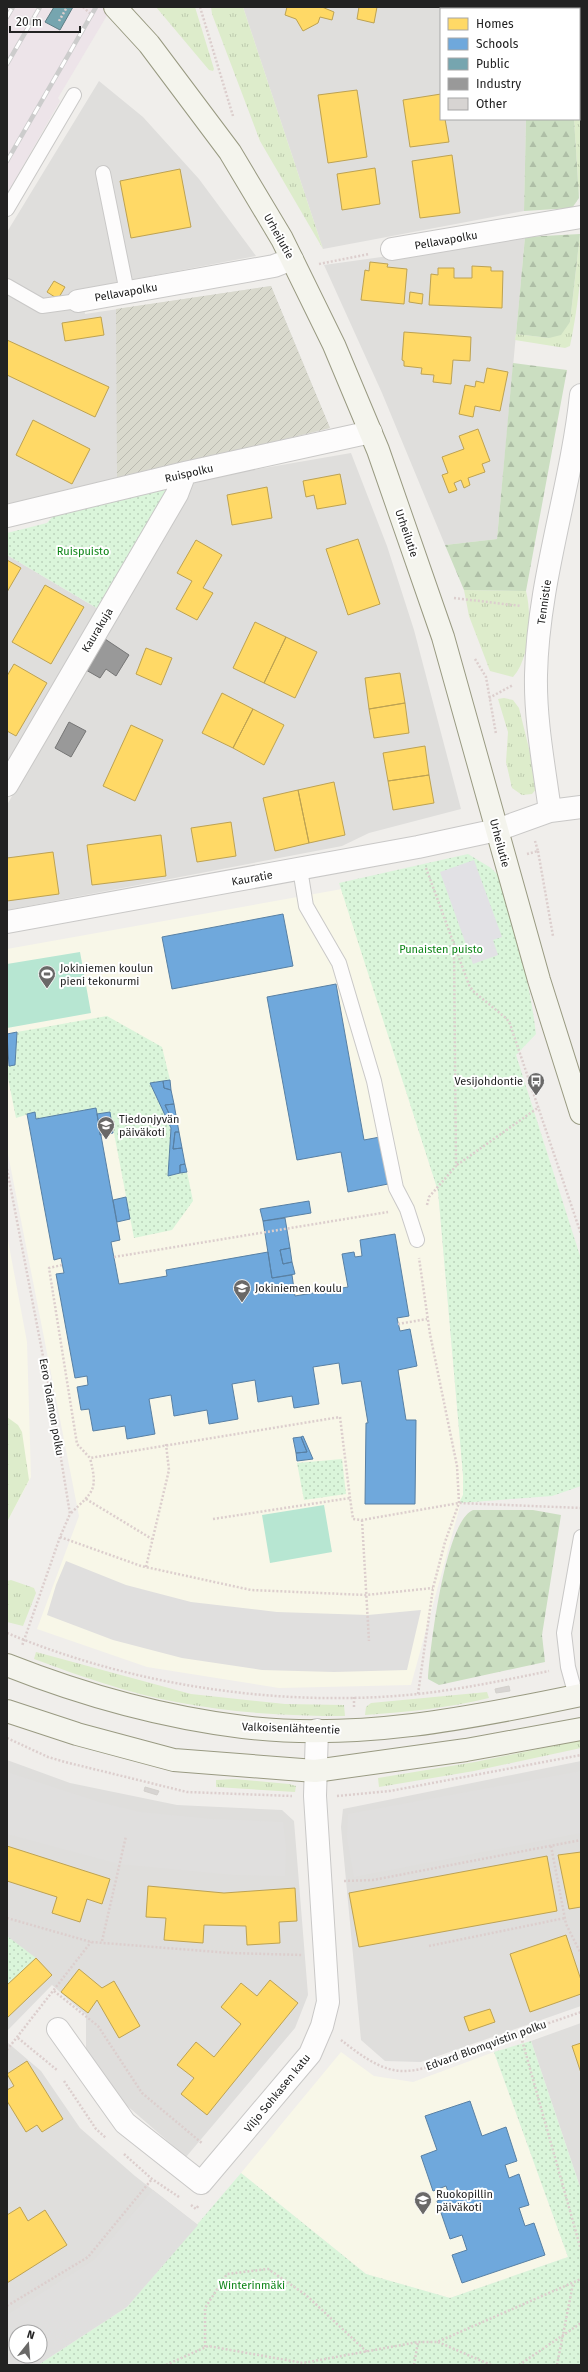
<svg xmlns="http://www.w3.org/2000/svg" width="588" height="2372" font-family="'Fira Sans',sans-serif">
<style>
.residential{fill:#dfdedc;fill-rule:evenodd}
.education{fill:#f8f7e8}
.railway{fill:#ede4e9}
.construction{fill:url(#construction-furrows)}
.grass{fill:url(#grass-tufts)}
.forest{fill:url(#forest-firs)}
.park{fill:url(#park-dots)}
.pitch{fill:#b7e6d2}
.parking{fill:#e0dfde;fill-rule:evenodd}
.plaza{fill:#e2e1e5}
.homes{fill:#ffd966;stroke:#bda252}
.schools{fill:#6fa8dc;stroke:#5880a4}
.public{fill:#76a5af;stroke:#5d7e85}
.industry{fill:#999;stroke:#757575}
.building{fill:#d7d4d2;stroke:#d3d0cc}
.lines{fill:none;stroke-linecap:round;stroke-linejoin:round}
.lane-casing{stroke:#c9c8c7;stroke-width:16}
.street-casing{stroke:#c9c8c7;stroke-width:24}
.secondary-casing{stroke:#999a82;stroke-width:24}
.path{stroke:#dccecd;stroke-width:2.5;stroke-dasharray:2 2;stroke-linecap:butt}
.lane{stroke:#fdfcfc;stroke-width:14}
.street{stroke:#fdfcfc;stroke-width:22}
.secondary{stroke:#f4f4ed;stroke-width:22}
.rail-casing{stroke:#ccc;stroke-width:4.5}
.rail{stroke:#fff;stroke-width:3;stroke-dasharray:9;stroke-linecap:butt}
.labels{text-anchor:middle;stroke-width:4;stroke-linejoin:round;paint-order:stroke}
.street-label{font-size:11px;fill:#222;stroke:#fff}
.park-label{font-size:11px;fill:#0c8416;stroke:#fff}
.poi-label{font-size:11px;fill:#222;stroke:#fff;text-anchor:start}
</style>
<defs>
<pattern id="construction-furrows" width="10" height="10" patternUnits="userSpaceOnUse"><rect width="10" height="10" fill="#d9d9cd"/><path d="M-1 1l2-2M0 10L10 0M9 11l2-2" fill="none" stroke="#babab0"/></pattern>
<pattern id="grass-tufts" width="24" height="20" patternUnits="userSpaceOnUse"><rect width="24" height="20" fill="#ddeccb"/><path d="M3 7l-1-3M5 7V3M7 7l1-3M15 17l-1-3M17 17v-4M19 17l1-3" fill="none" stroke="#bdcaae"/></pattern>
<pattern id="forest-firs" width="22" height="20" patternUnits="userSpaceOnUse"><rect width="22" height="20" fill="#cbdec1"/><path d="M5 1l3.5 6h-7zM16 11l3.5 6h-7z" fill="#aebea6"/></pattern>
<pattern id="park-dots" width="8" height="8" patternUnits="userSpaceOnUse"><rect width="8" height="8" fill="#daf5da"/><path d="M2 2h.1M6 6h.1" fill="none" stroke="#bbd2bb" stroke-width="1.8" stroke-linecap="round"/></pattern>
</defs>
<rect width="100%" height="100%" fill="#f0eeeb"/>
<path class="residential" d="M243,7H529V9H441V119H526L524,211L323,249Z
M99,81L143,117L199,179L256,256L82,289L85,314L271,286L330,428L7,505V232Z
M525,237L497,539L445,545L382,393L324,265Z
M351,453L387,546L414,630L461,809L369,833L342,846L7,910V805L105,632L195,480Z
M7,555L100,610L7,770Z
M7,1760L70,1783L177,1805L282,1810L294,1821L308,1995L295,2028L186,2157L117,2097L86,2054V2015L52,1985L7,2031Z
M581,1761V2006L421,2062L385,2061L361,2040L341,1827L343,1809Z
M581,2023V2190L531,2041Z
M7,2042L41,2071L80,2128L135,2176L198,2225L38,2365H7ZM16,2332H40V2356H16Z"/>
<path class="education" d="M342,889L438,1191L463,1475V1495L411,1685L279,1688L147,1667L37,1629L79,1516L7,1149V949Z
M7,1235L27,1342L31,1477L7,1522Z
M341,2052L374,2076L413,2082L494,2052L568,2257L450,2298L366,2274L241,2173Z"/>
<path class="railway" d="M7,7H112L58,98L60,101L7,194Z"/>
<path class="construction" d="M271,286L330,428L117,480L116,309Z"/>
<path class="grass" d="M156,7H195L214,69L213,71L209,70Z
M211,7H243L323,249L260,141L212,14Z
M557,7H581V172L579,198L574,119H579V9H557Z
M580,234C588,242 574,330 570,346L565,348L515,340L516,334L549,338L570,322Z
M464,590L526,591C532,614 530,659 513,677L490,671L469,616Z
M504,698L513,700L519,708L537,781V788L532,794L522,795L512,788L506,762L508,732L498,699Z
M7,1417L18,1425L22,1432L29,1480L7,1522Z
M11,1580L34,1588L36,1593L23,1626L7,1622V1581Z
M36,1652L191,1694L285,1704L344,1705L345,1716C288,1716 232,1713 176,1702C128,1693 80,1676 34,1659Z
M487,1692L489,1698C448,1708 407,1712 365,1715L366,1707L371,1703Z
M581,1740V1748L474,1771L379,1787L378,1778L475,1762Z
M235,1779L289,1784L296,1786L295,1792L216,1787V1780Z"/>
<path class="forest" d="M526,119H574L579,198L572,208L524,211Z
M580,234L570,322L561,335L549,338L516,334L525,237Z
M513,363L567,370L526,591L464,590L445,545L497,539Z
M473,1510H533L561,1515L542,1635L545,1662L439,1685L428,1679C430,1649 445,1521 473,1510Z"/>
<path class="park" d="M168,485L165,501L100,610L7,555V533L47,523L55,514Z
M468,854L491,868L498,875C515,930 529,976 536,1034L516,1055L581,1259V1486L552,1496L459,1503L463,1495V1475L438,1191L339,883Z
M107,1016L162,1047L170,1080L150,1084L171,1128L168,1176L187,1172L193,1201L172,1230L134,1238L110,1112L97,1114L96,1108L36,1119L35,1112L16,1118L7,1073V1066L15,1065L17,1032Z
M342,1459L346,1494L304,1500L297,1463Z
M7,1936L36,1958L7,1985Z
M531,2041L581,2190V2365H38L127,2307L241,2173L366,2274L450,2298L568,2257L494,2052Z"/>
<path class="pitch" d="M80,952L91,1013L7,1028V964Z
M324,1505L332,1552L270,1563L262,1515Z"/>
<path class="parking" d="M66,1561L126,1585L191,1602L277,1612L368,1615L421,1610L407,1670L334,1672L262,1670L182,1658L113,1640L47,1615L56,1585Z
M581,1771V1833L354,1877L347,1838L348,1814Z
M7,1772L99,1802L140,1812L212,1819L283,1822L286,1848L285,1876L234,1875L119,1864L7,1834Z
M153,2190L198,2225L127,2307L38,2365H7V2315L94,2260ZM16,2332H40V2356H16Z"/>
<path class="plaza" d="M474,860L502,937L493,940L498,955L473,964L440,872Z"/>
<path class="homes" d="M287,7H322L334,12L332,20L320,17L318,23L303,31L296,19L285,15Z
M359,7H377L374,23L357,19Z
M491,7H518L517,9H493Z
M357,90L367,157L328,163L318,95Z
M441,94V119H445L449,142L410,147L403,100Z
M452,155L460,213L420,218L412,161Z
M375,168L380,204L342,210L337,174Z
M180,169L191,227L131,238L120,181Z
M370,262L388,264L387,267L407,269L404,304L361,300L365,270L369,271Z
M472,266L491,267V271H503L502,308L429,305L431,274L438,275V268H454V278H472Z
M54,281L65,287L58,299L47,292Z
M410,292L423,294L422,304L409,302Z
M101,317L104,335L65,341L62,323Z
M404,332L471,337L470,361L453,360L451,384L433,382L434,375L421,374L422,368L404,366V361L402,360Z
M7,340L109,387L95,417L7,375Z
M487,368L508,372L500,411L475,406L473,417L459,414L465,385L475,387L476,381L484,383Z
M33,420L90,449L72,484L16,455Z
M478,429L490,461L482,464L485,472L468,478L470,485L464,488L461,480L454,483L457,490L449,493L442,475L448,473L442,457L464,449L459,436Z
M340,474L346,504L317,509L314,495L306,497L303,481Z
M267,487L272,518L232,525L227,495Z
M358,539L380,604L348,615L326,549Z
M196,540L222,555L203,588L213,593L197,620L176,609L192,581L177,573Z
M7,560L21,568L7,592Z
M45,585L84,607L51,664L12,642Z
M255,622L286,637L264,683L233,668Z
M286,637L317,652L295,698L264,683Z
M146,648L172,658L161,685L136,674Z
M14,664L47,683L16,736L7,731V676Z
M400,673L405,703L369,709L365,678Z
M222,693L253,709L233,748L202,733Z
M405,703L409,733L374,738L369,709Z
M253,709L284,725L264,765L233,748Z
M131,725L163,740L135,801L103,786Z
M425,746L429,775L388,781L383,753Z
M429,775L434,803L393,810L388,781Z
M334,782L345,835L309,843L298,790Z
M298,790L309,843L275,851L263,798Z
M231,822L236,856L197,862L191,828Z
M161,835L166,876L92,885L87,845Z
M53,852L59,894L7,901V858Z
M7,1846L110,1879L102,1904L87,1899L80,1922L52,1913L57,1897L7,1881Z
M581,1852V1907L569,1909L558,1855Z
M547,1856L557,1911L359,1947L349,1893Z
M148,1886L224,1893L295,1888L297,1921L279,1922L280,1943L247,1945L246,1926L204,1925L203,1943L164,1940L166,1918L146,1917Z
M566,1935L581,1980V1994L530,2012L510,1954Z
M36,1958L52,1975L7,2018V1985Z
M79,1969L102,1988L114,1981L140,2026L119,2038L97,2000L88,2013L61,1992Z
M270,1980L298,2003L207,2115L181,2094L194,2078L177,2065L196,2042L214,2057L241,2024L221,2007L241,1983L257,1996Z
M490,2009L495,2022L469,2031L464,2017Z
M581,2043V2073L572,2046Z
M27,2061L63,2119L42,2132L37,2125L26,2132L7,2101V2090L14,2086L7,2074Z
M20,2207L28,2221L45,2210L67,2245L7,2283V2215Z"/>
<path class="schools" d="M283,914L293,966L172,989L162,937Z
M336,984L364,1140L380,1137L388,1184L348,1192L341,1152L297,1160L267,997Z
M17,1032L15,1065L9,1066L7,1034Z
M170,1080L171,1090L164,1088L163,1081Z
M163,1081L164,1088L171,1090L174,1104L165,1105L173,1122L177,1121L179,1132H175L173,1149L182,1148L185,1164L180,1165V1173L168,1176L171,1128L150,1083Z
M174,1104L177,1121L173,1122L165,1105Z
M96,1108L120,1240L111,1242L119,1284L167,1276L166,1270L268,1252L272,1278L292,1275L295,1296L348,1287L342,1254L354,1252L355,1257L362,1256L360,1240L395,1234L409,1316L397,1318L400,1331L410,1329L417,1366L398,1370L406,1420H416L415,1504H365L366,1423H368L361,1381L342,1384L339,1363L313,1367L319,1404L294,1408L292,1396L258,1402L255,1380L232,1384L238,1419L209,1424L207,1410L174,1416L171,1395L149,1399L155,1434L127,1439L125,1426L93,1431L89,1409L81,1410L77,1387L88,1385L87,1376L75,1378L56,1274L64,1273L61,1258L54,1260L27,1114L35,1112L36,1119Z
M110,1112L113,1133L100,1135L97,1114Z
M175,1132H179L182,1148L173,1149Z
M185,1164L187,1172L180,1173V1165Z
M126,1197L130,1219L117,1222L113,1200Z
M309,1201L311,1213L263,1221L260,1209Z
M285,1218L290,1248L280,1250L283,1264L292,1262L295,1274L272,1278L263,1221Z
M290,1248L292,1262L283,1264L280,1250Z
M303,1436L313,1459L297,1461L296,1453L307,1452L301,1437Z
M301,1437L307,1452L296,1453L293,1438Z
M470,2101L482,2136L506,2127L517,2161L505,2165L509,2178L519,2174L529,2205L519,2208L525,2226L534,2223L545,2255L462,2283L452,2255L467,2250L462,2235L450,2239L437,2201L450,2197L446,2186L433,2191L421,2156L437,2150L425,2116Z"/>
<path class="public" d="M54,7H73L60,30L45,22Z"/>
<path class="industry" d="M105,639L129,655L116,676L106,669L100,678L86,670Z
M69,722L86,731L71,757L55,748Z"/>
<path class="building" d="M509,1686L510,1691L496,1693L495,1689Z
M145,1787L159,1791L157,1795L144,1791Z"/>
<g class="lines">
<g class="lane-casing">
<path id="lane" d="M103,173L127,292
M7,209L74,95
M7,286L42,306L78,301
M300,869L306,906L339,963L374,1081L396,1188L407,1209L417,1240
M576,1696L568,1667L564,1633L581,1537"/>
</g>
<g class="street-casing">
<path id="street" d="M392,249L581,217
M78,301L274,266L292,259
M7,516L185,473L371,432
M7,785L177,494L185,473
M550,811C544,766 535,720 536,675C538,580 571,489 581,395
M7,922L418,847L497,830L550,811L581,807
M58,2029L125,2123L201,2183L310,2054L322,2026L328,2002L315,1796L317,1730"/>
</g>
<g class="secondary-casing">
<path id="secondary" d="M115,7L149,44L230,152L282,239L334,345L378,450L443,637L539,980L581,1113
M7,1665C83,1695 162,1717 243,1727C356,1741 471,1718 581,1695
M7,1711L77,1734L174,1760L315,1771L466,1750L581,1729"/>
</g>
<path class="path" d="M83,7L94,17
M200,7L233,116
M59,21L67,7
M319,264L369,254
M454,598L521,606
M475,659L486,677L496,734
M489,698L513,685
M538,851L553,936
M527,854L538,851L535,841
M426,868L469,985L473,991L507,1019L510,1024L581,1234
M457,1165L539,1107
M7,1169L52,1403L70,1514L60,1537L22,1646
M427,1205L429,1197L456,1166L454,946
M114,1257L388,1212
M62,1265L49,1268L77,1444L90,1458L340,1417L350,1498
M398,1324L427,1319
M86,1499L152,1539
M71,1513C94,1491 98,1490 90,1458
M213,1519L350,1498L353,1519L362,1520L459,1503L581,1508
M362,1520L369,1641
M60,1537L141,1566L251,1590L366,1595L433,1588
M146,1567L169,1470L166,1444
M7,1633C134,1686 281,1708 418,1694C462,1689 506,1680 549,1671
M418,1694L433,1588L445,1542L459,1503L457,1466L430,1334L419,1258
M354,1697V1707
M7,1738L48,1757L65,1762L187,1792L292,1796
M337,1796L390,1791L581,1755
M551,1846L566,1924L581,1954
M344,1881L373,1880L581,1840
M7,1918L91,1942L230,1953L303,1955
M102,1941L126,1836
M429,1946L565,1918
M54,1991L98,2026L142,2093L203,2144
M520,2033L581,2250
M18,2038L57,2070
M341,2040C358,2053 380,2071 403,2071C427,2071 447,2059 469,2051C506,2037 544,2025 581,2012
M7,2050L91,1942
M64,2081L96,2129L106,2138
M124,2154L152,2179L179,2197
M191,2205L196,2209L199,2205
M7,2306L88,2257L152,2179
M438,2342L491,2365
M205,2347V2308L227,2274L268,2269L306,2295L367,2352
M166,2365L208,2346L303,2363L418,2342H437L581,2279
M414,2365L418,2342
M519,2365L581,2323
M557,2365L573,2284"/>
<use href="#lane" class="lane"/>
<use href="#street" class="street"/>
<use href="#secondary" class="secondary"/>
<g class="rail-casing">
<path id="rail" d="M7,17L13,7
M7,64L40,7
M7,161L96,7"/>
</g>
<use href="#rail" class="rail"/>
</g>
<defs>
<g id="stadium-pin" transform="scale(0.9)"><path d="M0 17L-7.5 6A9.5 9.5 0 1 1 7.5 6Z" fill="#6a6968" stroke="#fff"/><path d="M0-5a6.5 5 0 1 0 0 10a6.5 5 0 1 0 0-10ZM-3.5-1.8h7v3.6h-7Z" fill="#fff"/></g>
<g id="bus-pin" transform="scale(0.9)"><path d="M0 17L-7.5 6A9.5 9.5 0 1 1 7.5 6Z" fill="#6a6968" stroke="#fff"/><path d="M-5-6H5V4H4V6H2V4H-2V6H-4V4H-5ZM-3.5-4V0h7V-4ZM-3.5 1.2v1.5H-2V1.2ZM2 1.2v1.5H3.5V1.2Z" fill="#fff"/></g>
<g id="school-pin" transform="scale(0.9)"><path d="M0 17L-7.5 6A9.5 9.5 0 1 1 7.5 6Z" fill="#6a6968" stroke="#fff"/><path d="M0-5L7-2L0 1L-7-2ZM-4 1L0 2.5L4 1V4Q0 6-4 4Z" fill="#fff"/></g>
</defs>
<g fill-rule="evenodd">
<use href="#stadium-pin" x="47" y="974"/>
<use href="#bus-pin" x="536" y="1081"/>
<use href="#school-pin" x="106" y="1125"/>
<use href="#school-pin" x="242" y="1288"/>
<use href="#school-pin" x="423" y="2200"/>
</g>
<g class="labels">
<g class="street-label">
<text transform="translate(279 236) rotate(61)" y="4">Urheilutie</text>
<text transform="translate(446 240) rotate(-10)" y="4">Pellavapolku</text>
<text transform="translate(126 292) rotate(-10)" y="4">Pellavapolku</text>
<text transform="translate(189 473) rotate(-13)" y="4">Ruispolku</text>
<text transform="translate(407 533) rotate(71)" y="4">Urheilutie</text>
<text transform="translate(544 602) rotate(-82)" y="4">Tennistie</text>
<text transform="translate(97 630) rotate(-59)" y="4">Kaurakuja</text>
<text transform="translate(500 843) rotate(75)" y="4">Urheilutie</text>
<text transform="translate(252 878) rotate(-10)" y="4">Kauratie</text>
<text transform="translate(52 1407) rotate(80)" y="4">Eero Tolamon polku</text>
<text transform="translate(291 1728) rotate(2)" y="4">Valkoisenlähteentie</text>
<text transform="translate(486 2045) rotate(-20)" y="4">Edvard Blomqvistin polku</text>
<text transform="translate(277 2093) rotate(-51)" y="4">Viljo Sohkasen katu</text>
</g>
<g class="park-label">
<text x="83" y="555">Ruispuisto</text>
<text x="441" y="953">Punaisten puisto</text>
<text x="252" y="2289">Winterinmäki</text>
</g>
<g class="poi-label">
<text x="60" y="972">Jokiniemen koulun<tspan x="60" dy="13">pieni tekonurmi</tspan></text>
<text x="523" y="1085" text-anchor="end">Vesijohdontie</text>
<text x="119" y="1123">Tiedonjyvän<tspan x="119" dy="13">päiväkoti</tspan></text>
<text x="255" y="1292">Jokiniemen koulu</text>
<text x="436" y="2198">Ruokopillin<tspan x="436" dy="13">päiväkoti</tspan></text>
</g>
</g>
<rect width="588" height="2372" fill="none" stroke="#222222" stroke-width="16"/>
<rect x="440" y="8" width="140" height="112" fill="#ffffff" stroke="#a7a7a7"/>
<rect x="448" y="18" width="20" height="12" fill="#ffd966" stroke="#a7a7a7"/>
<text x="476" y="28" font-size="12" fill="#222222">Homes</text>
<rect x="448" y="38" width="20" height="12" fill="#6fa8dc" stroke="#a7a7a7"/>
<text x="476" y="48" font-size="12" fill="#222222">Schools</text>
<rect x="448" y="58" width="20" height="12" fill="#76a5af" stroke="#a7a7a7"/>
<text x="476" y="68" font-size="12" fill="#222222">Public</text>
<rect x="448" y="78" width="20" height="12" fill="#999999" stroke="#a7a7a7"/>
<text x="476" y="88" font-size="12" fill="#222222">Industry</text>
<rect x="448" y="98" width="20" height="12" fill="#d7d4d2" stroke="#a7a7a7"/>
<text x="476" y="108" font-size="12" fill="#222222">Other</text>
<g transform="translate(28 2344) rotate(17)"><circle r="19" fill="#ffffff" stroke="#a7a7a7"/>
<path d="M0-3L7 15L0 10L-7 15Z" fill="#6a6968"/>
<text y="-6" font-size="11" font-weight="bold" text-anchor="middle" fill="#222222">N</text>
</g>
<path d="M10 26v6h70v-6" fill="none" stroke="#222222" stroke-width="2"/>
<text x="16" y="26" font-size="12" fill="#222222" stroke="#ffffff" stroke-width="3" paint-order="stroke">20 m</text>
</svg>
